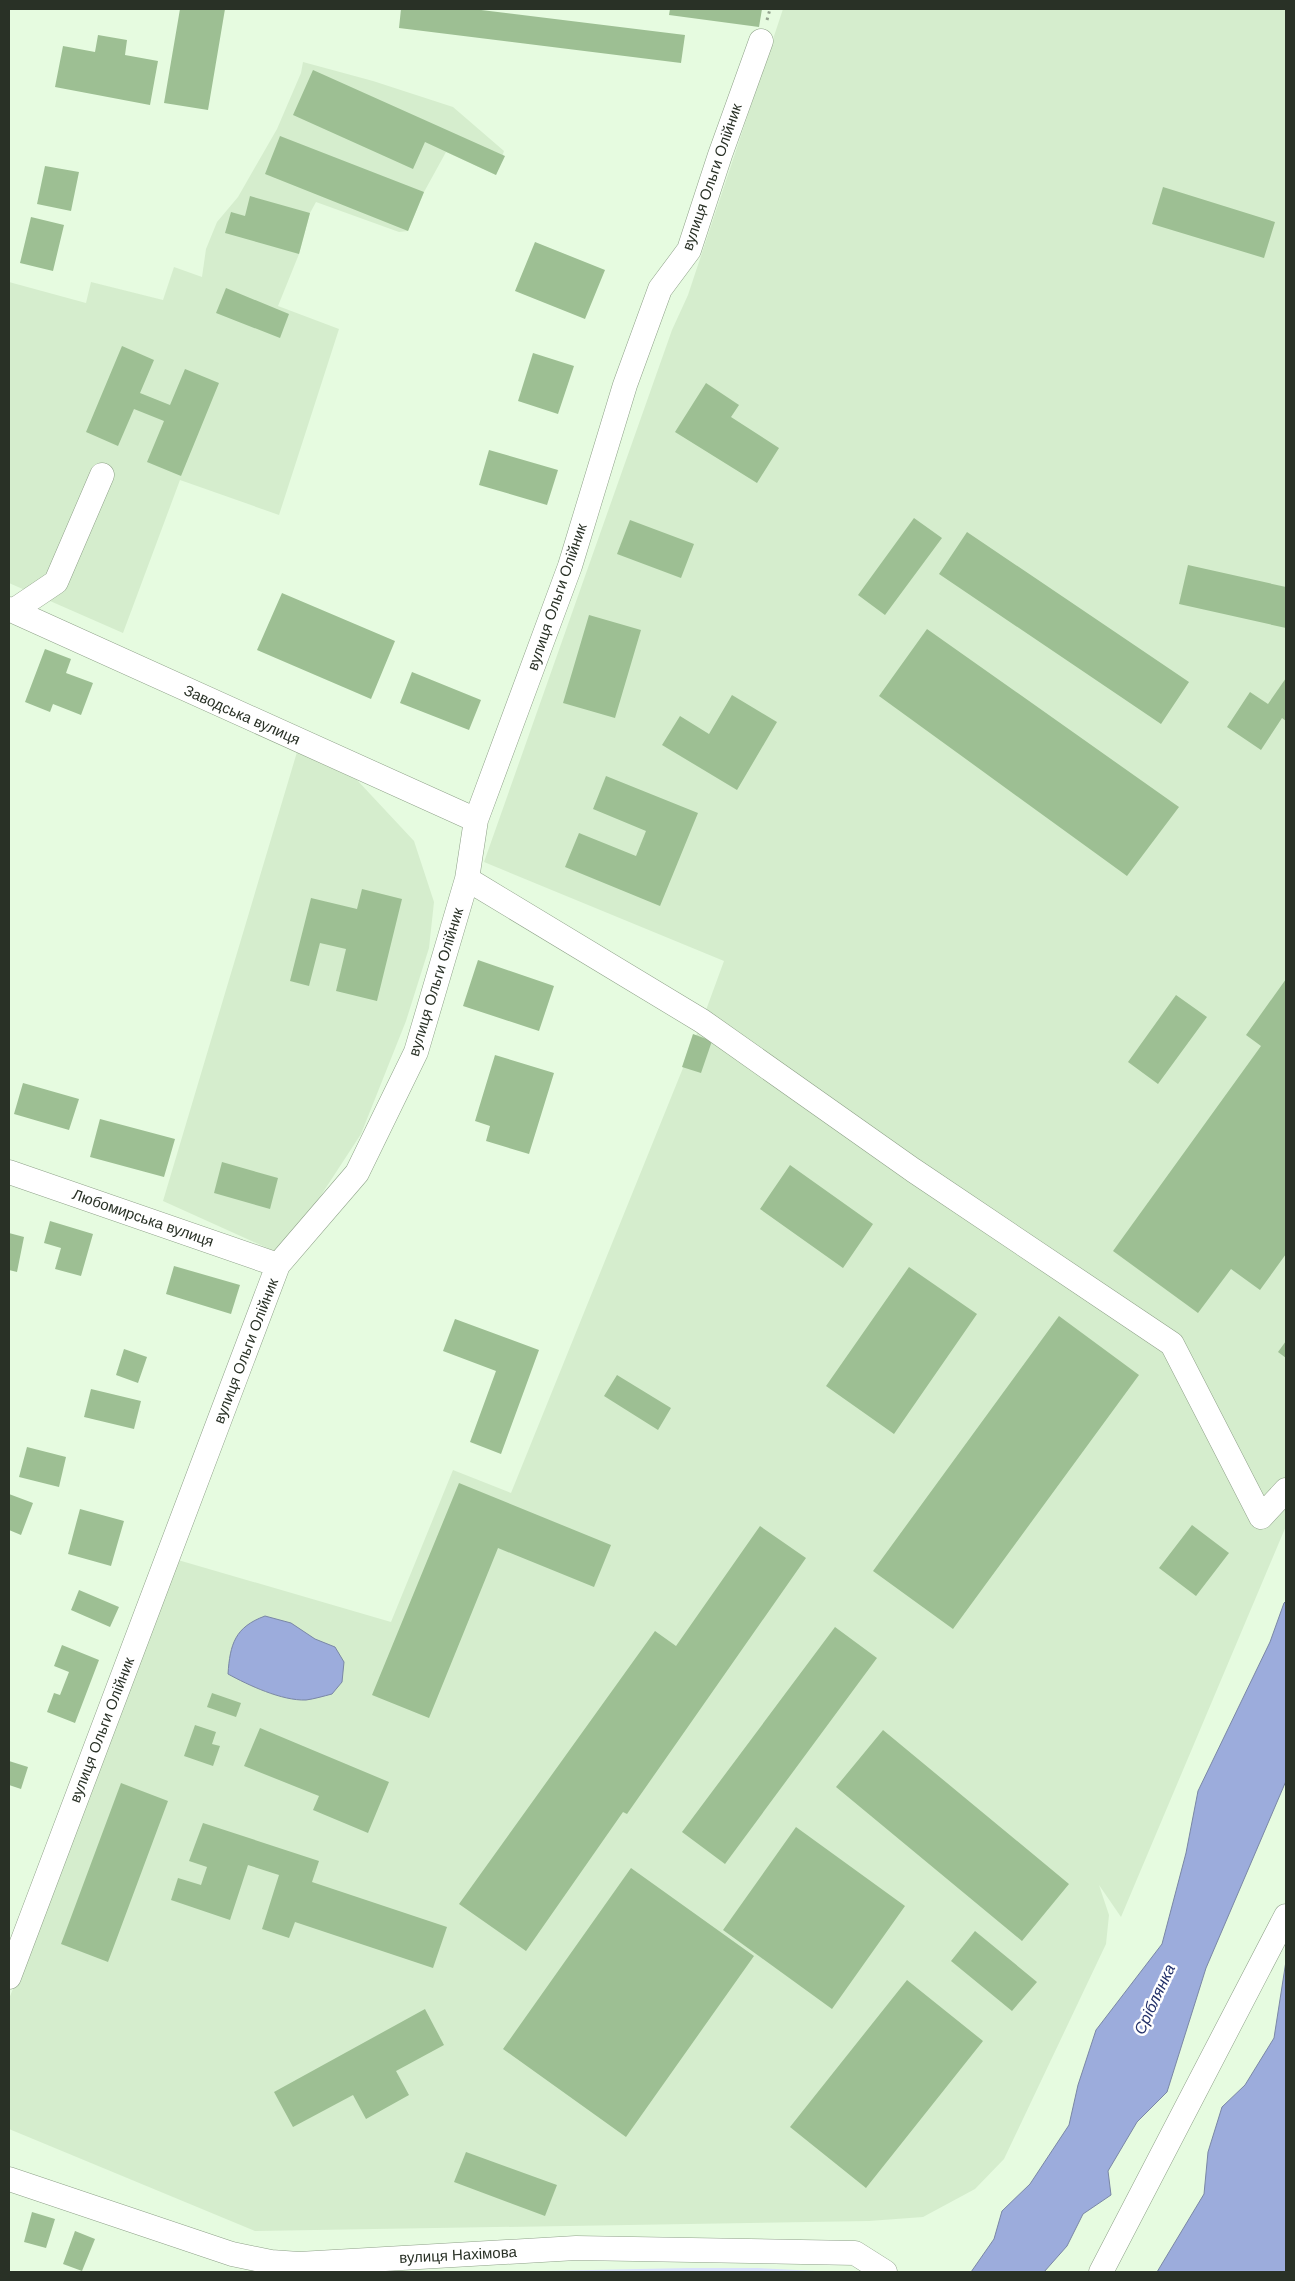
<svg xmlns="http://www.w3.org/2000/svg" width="1295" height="2281" font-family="Arial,sans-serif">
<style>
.built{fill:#d5edcd}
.green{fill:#d7e0fa}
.water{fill:#9cacdc;stroke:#7a87a5}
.building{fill:#9dbf93}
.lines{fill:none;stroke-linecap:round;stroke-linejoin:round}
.minor-casing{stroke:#8ea188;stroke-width:25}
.path{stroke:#93a28e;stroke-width:3;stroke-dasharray:2.5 4;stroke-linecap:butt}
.minor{stroke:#fff;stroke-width:24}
.labels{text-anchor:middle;stroke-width:5;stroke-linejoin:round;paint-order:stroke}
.street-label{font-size:15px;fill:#293126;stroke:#fff}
.water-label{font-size:16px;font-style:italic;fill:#223069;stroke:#fff}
</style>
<rect width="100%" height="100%" fill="#e6fbe0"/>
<path class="built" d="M783,9H1286V1526L1121,1917L1099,1885L1109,1915L1106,1944L1004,2159L975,2189L923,2217L869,2221L255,2231L9,2129V1999L178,1560L391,1622L453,1470L511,1493L702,1021L724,961L484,862L672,330L688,295Z
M303,62L373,81L453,107L504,151L496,175L446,152L424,192L408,231L399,232L316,202L310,213L299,254L278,306L339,329L279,515L180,480L123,633L9,583V282L86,303L91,282L163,300L174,267L202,277L206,249L217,222L238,197L277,129L301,73Z
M297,752L357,780L414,841L434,902L429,948L406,1021L361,1134L297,1232L274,1251L163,1201Z"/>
<path class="green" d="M688,2268H757L836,2272H490Z"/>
<path class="water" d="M1286,1601V1781L1206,1968L1167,2092L1137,2122L1108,2171L1111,2195L1083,2214L1067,2246L1044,2272H971L994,2239L1002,2211L1030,2184L1069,2125L1078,2085L1096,2030L1162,1944L1186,1853L1198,1791L1270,1642L1284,1603Z
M265,1616L291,1623L315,1639L335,1647L344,1662L342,1682L332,1694C324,1696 314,1699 306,1700C282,1701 248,1685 228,1674C230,1644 235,1627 265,1616Z
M1286,1961V2272H1157L1204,2194L1208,2152L1222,2107L1245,2085L1274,2038Z"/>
<path class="building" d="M180,9H225L208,110L164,103Z
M401,9H473L685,35L681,63L399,28Z
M670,9H762L759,27L669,15Z
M98,35L127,40L125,55L158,61L150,105L55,87L63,46L95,52Z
M313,70L505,156L496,175L425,142L413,169L293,115Z
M280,136L424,192L408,231L265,174Z
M45,166L79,172L71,211L37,204Z
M1163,187L1275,222L1264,258L1152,224Z
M250,196L310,213L299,254L225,233L231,212L245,216Z
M31,217L64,225L53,271L20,263Z
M535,242L605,270L585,319L515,291Z
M226,288L289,314L280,338L216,313Z
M122,346L154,360L140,393L170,405L185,369L219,383L181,476L147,462L164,421L134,409L118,446L86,432Z
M533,353L574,366L558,414L518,401Z
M706,383L739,405L731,417L779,448L757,483L675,432Z
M489,450L558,470L547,505L479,485Z
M914,518L942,538L885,615L858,595Z
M630,520L694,544L681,578L617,554Z
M967,532L1189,682L1161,724L939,574Z
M1188,565L1286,587V628L1179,604Z
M282,593L395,641L371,699L257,650Z
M589,615L641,630L615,718L563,703Z
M927,629L1179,807L1127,876L879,696Z
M45,649L71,659L66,673L93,683L81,715L53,704L50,712L25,702Z
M412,672L481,700L469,730L400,703Z
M1286,678V721L1282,718L1261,750L1227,727L1250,692L1268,704Z
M732,695L777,722L737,790L662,745L680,716L709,734Z
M606,776L698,813L660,906L565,867L579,833L636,856L646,831L593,809Z
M362,889L402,899L377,1001L336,991L346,949L320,943L309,986L290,981L311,898L357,909Z
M478,960L554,986L539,1031L463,1006Z
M1286,979V1254L1260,1290L1231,1269L1198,1313L1113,1251L1261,1046L1246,1035Z
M1176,995L1207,1017L1158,1084L1128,1062Z
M693,1034L712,1041L701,1073L682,1067Z
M495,1055L554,1073L529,1154L486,1141L490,1126L475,1121Z
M23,1083L79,1099L69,1130L14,1114Z
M100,1119L175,1139L164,1177L90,1157Z
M222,1162L278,1178L270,1209L214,1193Z
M790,1165L873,1224L843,1268L760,1209Z
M50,1221L93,1234L81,1276L55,1269L61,1248L44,1243Z
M9,1233L24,1237L17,1272L9,1270Z
M174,1266L240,1285L231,1314L166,1294Z
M909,1267L977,1314L894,1434L826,1386Z
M1059,1316L1139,1375L953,1629L873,1571Z
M455,1319L539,1350L501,1454L470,1442L496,1371L443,1351Z
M1286,1341V1358L1278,1352Z
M124,1349L147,1357L138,1383L116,1375Z
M617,1375L671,1408L658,1430L604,1396Z
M91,1389L141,1401L134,1429L84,1417Z
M27,1447L66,1457L59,1487L19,1477Z
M459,1483L611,1545L594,1587L498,1548L429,1718L372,1695Z
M9,1494L33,1503L21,1535L9,1530Z
M80,1509L124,1521L111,1566L68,1554Z
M1192,1525L1229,1553L1196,1596L1159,1568Z
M760,1526L806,1558L627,1814L623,1812L526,1951L459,1904L655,1631L676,1646Z
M79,1590L119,1607L110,1627L71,1610Z
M835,1627L877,1658L725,1864L682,1832Z
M62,1645L99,1660L75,1723L47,1712L54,1693L60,1695L69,1672L54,1666Z
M212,1693L241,1703L236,1717L207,1707Z
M195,1725L216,1732L212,1744L220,1746L213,1766L184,1756Z
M260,1728L389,1782L368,1833L313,1810L319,1796L244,1766Z
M883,1730L1069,1884L1022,1941L836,1787Z
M9,1761L28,1767L21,1789L9,1785Z
M121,1783L168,1801L108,1962L61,1944Z
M203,1823L319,1861L312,1882L447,1927L433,1968L295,1922L289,1938L262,1929L279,1875L248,1865L230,1920L171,1900L178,1878L201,1885L207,1867L189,1861Z
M796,1827L905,1906L832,2009L723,1930Z
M631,1868L754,1956L626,2137L503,2049Z
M975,1931L1037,1982L1012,2011L951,1961Z
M907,1980L983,2041L866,2188L790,2127Z
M425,2009L444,2045L396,2071L409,2095L366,2119L353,2095L293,2127L274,2092Z
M466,2152L557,2185L545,2216L454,2182Z
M32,2212L55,2219L46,2248L24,2242Z
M75,2231L95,2239L82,2271L63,2264Z"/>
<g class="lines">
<g class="minor-casing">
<path id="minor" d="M9,609L476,820
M13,611L56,582L102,475
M467,879L702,1021L913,1170L1172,1344L1261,1517L1286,1490
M9,1172L278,1265
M9,1977L278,1265L357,1173L416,1052L467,879L476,820L570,566L625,385L660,289L689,250L720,155L761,41
M9,2179L232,2254L271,2262L299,2264L576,2248L855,2253L885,2272
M1101,2272L1286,1916"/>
</g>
<path class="path" d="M767,20L770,9"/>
<use href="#minor" class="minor"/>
</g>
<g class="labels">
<g class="street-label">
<text transform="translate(712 177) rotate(-71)" y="5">вулиця Ольги Олійник</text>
<text transform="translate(557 597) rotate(-71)" y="5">вулиця Ольги Олійник</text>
<text transform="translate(242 715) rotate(24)" y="5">Заводська вулиця</text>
<text transform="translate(436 982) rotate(-73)" y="5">вулиця Ольги Олійник</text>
<text transform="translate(143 1218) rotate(19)" y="5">Любомирська вулиця</text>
<text transform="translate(246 1351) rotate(-69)" y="5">вулиця Ольги Олійник</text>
<text transform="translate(102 1730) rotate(-69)" y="5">вулиця Ольги Олійник</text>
<text transform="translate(458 2255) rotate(-3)" y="5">вулиця Нахімова</text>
</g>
<g class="water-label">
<text transform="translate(1154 1999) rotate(-65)" y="6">Сріблянка</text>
</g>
</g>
<rect width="1295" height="2281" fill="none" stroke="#293126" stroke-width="20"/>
</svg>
